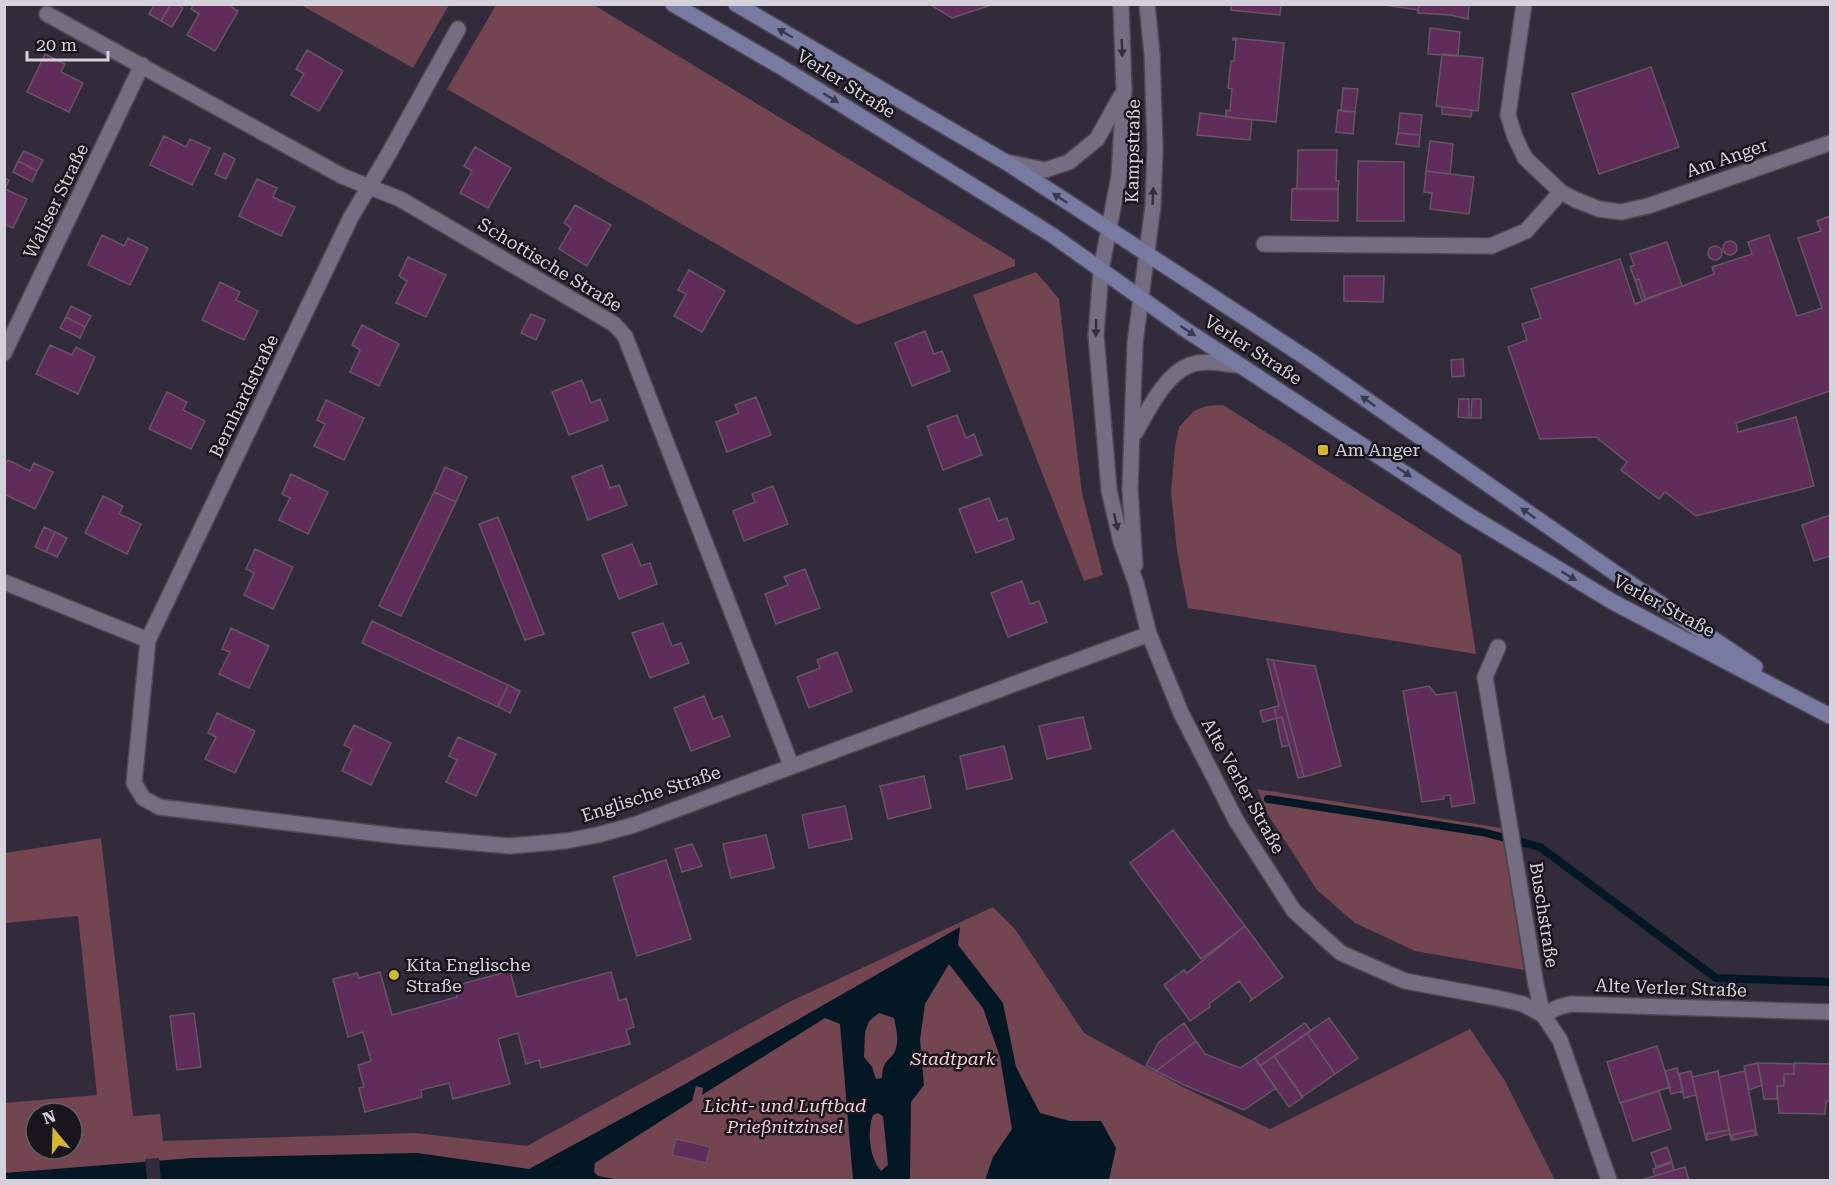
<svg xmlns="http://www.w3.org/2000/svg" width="1835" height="1185" font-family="'Roboto Serif',serif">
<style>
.green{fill:#724551;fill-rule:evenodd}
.water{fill:#031725;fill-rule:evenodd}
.pier{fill:#312b3b}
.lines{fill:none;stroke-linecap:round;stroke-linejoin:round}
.stream{stroke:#031725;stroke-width:8}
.building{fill:#602c59;stroke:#665563;stroke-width:1.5}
.minor-casing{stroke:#4e4856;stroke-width:18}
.secondary-casing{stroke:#4e4856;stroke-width:18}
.minor{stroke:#756e82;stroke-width:15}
.secondary{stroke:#787aa2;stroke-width:15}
.oneway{fill:#3a384b}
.oneway2{fill:#34303b}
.poi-dot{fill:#d5b534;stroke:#18151c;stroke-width:2}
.labels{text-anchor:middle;stroke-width:5;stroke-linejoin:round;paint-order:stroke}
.street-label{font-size:18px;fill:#d5d2dd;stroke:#18151c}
.poi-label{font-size:18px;fill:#d5d2dd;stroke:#18151c;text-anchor:start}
.park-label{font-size:18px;font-style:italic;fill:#faced8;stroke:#18151c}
</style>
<rect width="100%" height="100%" fill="#312b3b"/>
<path class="green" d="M301,5L449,4V5L413,68Z
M496,5H594L1015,260V266L857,325L447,89Z
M1036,272L1059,299L1082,493L1103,575L1084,581L973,295Z
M1223,405L1461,555L1476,654L1188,608L1177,551L1171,492L1175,447L1179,427L1194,411L1206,406Z
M1257,789L1501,828L1524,970L1415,951L1355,923L1317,890L1268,815Z
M101,838L133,1116L160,1114L163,1141L416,1133L527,1146L789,1002L993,907L1015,929L1084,1033L1181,1086L1270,1129L1470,1029L1505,1081L1555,1180H5L4,1103L97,1095L78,916L5,923V853ZM36,1113H72V1149H36Z"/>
<path class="water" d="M960,927L958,945L1003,1003L1016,1067L1040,1113L1070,1121H1101L1116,1148L1109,1180H985L993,1157L1012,1129L1000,1057L983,1008L949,964L925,1004L920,1040L924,1085L911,1102L910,1180H853L840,1024L825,1018L702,1095L703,1088L696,1086L692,1101L595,1163L594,1172L598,1176L621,1180H5V1173L192,1158L417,1153L529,1169L678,1088ZM879,1013L894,1018C896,1027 899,1039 896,1048C892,1062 883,1056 882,1078L876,1079L872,1067L864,1057L865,1032L869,1021ZM878,1113L883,1116L888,1165L881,1171C869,1157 867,1132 873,1115Z"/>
<path class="pier" d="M159,1158L161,1180H147L145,1159Z"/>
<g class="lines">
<path class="stream" d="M1268,799L1482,832L1540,847L1716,978L1830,982"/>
</g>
<path class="building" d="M155,4H171L161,21L149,14Z
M171,4H177L183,8L172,27L161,21Z
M194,4H227L238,11L215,51L187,35L199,14L191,9Z
M929,4H994L952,18Z
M1231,4H1281L1280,15L1231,10Z
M1378,4H1419L1418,10Z
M1419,4H1469L1468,19L1450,15L1418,13Z
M1430,28L1460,32L1458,56L1428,54Z
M1233,38L1284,43L1276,122L1226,117V110L1230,111L1232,89L1228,88L1231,61H1234L1236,40H1233Z
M307,50L343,71L319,111L291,95L304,74L296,69Z
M45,54L65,64L61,72L83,83L69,112L27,92Z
M1442,54L1483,58L1478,111L1436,106Z
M1651,67L1679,147L1599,174L1572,94Z
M1343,88L1358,89L1355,112L1341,111Z
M1442,107L1472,110L1471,117L1442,114Z
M1338,110L1355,112L1353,134L1336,132Z
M1200,113L1252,120L1250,140L1197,135Z
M1400,113L1422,115L1420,135L1398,133Z
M1398,133L1420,135L1419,147L1396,144Z
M164,136L186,147L190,139L210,148L192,185L150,165Z
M1430,141L1453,144L1450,174L1426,171Z
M475,147L511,168L488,208L460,193L472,171L464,166Z
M1298,150H1337L1336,181H1339L1338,189H1292L1297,188Z
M24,151L43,160L37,171L18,161Z
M224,153L235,159L226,179L215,174Z
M18,161L37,171L32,182L13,172Z
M1358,161L1404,162V221H1357Z
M1426,171L1474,177L1469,214L1430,209L1432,193L1424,192Z
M4,178L9,180L5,189L27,199L13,228L4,224Z
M257,179L277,188L273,197L295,207L281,236L239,216Z
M1292,189H1338V221L1291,220Z
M575,205L611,225L587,266L559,249L571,228L564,223Z
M1830,216V391L1736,423L1738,432L1796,417L1814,486L1696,516L1665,492L1659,499L1621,470L1627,462L1596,437L1540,439L1508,347L1527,340L1522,324L1541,318L1531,289L1620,259L1635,304L1714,274L1712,267L1752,254L1748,242L1769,235L1797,316L1822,308L1798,238L1821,231L1817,221Z
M102,235L124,246L128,238L148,248L130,285L88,265Z
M1723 248a7 7 0 1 1 14 0a7 7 0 1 1-14 0Z
M1667,242L1682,286L1645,299L1639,279L1635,280L1630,267L1634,265L1630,254Z
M1708 253a7 7 0 1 1 14 0a7 7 0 1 1-14 0Z
M408,257L446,275L426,317L396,303L407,281L399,276Z
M689,270L725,291L702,332L674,316L686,294L678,290Z
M1344,276H1384L1383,302L1344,301Z
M1639,279L1645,299L1642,301L1635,280Z
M220,282L240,292L236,300L258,311L244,340L202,320Z
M71,306L91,316L85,327L66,317Z
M531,314L545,320L536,340L521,333Z
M66,317L85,327L80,338L60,328Z
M362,325L399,344L379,386L350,372L360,350L352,345Z
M925,331L934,354L942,351L950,371L912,386L895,343Z
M50,345L72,355L76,347L95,357L78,394L36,374Z
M1463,359L1464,376L1452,377L1451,360Z
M582,380L591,403L600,399L608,420L569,435L552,392Z
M167,392L187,402L183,410L205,421L191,449L149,429Z
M756,397L771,435L727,452L716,422L739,413L735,405Z
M1459,399H1469V418L1458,417Z
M1472,399H1481V418H1471Z
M326,400L364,418L344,460L314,446L325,424L317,420Z
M957,415L966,438L974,434L982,455L943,470L927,426Z
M8,460L30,471L34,463L53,472L35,509L4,494V466Z
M602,465L610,488L619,485L627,505L588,520L572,477Z
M445,467L467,477L456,502L434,492Z
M291,474L328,492L308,534L279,520L290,498L282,494Z
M773,486L788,524L744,541L733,511L755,502L752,494Z
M434,492L456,502L401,616L379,606Z
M103,496L123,506L119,514L141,524L127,554L85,533Z
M989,498L998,521L1007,518L1014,539L976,553L959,509Z
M1830,515V556L1814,561L1802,525Z
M498,517L544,634L525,640L479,524Z
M44,527L55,532L46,552L35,547Z
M55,532L67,538L57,557L46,552Z
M632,544L641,566L650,563L657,584L619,599L602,555Z
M255,549L293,567L273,609L244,595L254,573L246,569Z
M805,569L820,608L776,624L765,594L788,585L784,577Z
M1022,581L1030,604L1039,601L1047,622L1008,637L991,593Z
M372,621L508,685L498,707L362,643Z
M663,623L672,646L681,643L689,663L650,678L632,633Z
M231,628L269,646L249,688L219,674L230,652L222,649Z
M837,652L852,691L809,708L797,677L820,668L817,660Z
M1267,659L1273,660L1304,777L1298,778L1282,717L1277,718L1274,707L1279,706Z
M1273,660L1315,666L1341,766L1304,777Z
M508,685L520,691L510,713L498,707Z
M1429,686L1436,695L1456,692L1475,803L1452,807L1450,795L1443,796L1444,799L1422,802L1403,691Z
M704,696L713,719L722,716L730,736L691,751L674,708Z
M1274,707L1277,718L1263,722L1260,711Z
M217,713L255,731L235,773L205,759L216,737L208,733Z
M1083,717L1091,749L1047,759L1039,726Z
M1282,717L1289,745L1282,747L1276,718Z
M354,725L391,743L371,785L342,771L352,749L344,745Z
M458,737L496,754L476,796L446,782L457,760L449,756Z
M1004,746L1012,779L967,789L960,756Z
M924,776L931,808L888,819L880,786Z
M845,806L852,839L809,848L802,815Z
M1173,830L1245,926L1201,959L1130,863Z
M766,835L774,868L731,878L723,844Z
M692,844L702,866L682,872L675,849Z
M666,860L691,939L637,956L613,877Z
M1245,926L1283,977L1249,1002L1252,999L1239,981L1209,1004L1210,1007L1190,1021L1164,985L1184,970L1187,973Z
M510,971L517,997L611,972L619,1001L626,998L634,1027L626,1030L630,1044L541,1068L539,1060L526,1064L518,1033L498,1039L510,1084L453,1099L449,1083L421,1090L422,1097L365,1112L359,1088L364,1087L358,1065L371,1061L363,1032L348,1037L333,979L357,973L359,978L380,972L392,1015L457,997L454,986Z
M194,1013L201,1067L177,1070L170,1016Z
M1329,1018L1358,1058L1335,1074L1307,1033Z
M1184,1023L1196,1041L1156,1071L1146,1065L1159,1042Z
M1305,1023L1311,1031L1260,1066L1255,1058Z
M1307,1033L1335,1074L1302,1097L1274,1056Z
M1196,1041L1205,1054L1240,1068L1255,1058L1276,1088L1244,1110L1182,1084L1156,1071Z
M1657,1046L1670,1087L1620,1103L1607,1062Z
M1274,1056L1303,1097L1289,1107L1260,1066Z
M1758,1063L1794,1064V1074H1784V1086H1777V1099H1764Z
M1758,1063L1762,1085L1749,1090L1744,1066Z
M1794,1063L1830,1064V1100L1826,1102L1825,1114L1779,1113L1777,1086H1784V1074H1794Z
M1677,1068L1683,1091L1671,1094L1665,1071Z
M1691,1071L1696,1095L1684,1098L1679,1074Z
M1718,1071L1729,1130L1707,1134V1140H1706L1692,1077Z
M1745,1071L1757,1135H1756L1754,1130L1732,1135L1733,1140H1731L1719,1077Z
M1659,1091L1671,1129L1633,1141L1621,1103Z
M1729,1130L1730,1134L1707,1140V1134Z
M1754,1130L1756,1135L1733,1140L1732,1135Z
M676,1139L710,1147L706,1163L672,1155Z
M1667,1147L1672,1161L1656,1167L1651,1153Z
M1672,1163L1674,1170L1655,1176L1653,1169Z
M1685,1167L1689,1180H1644V1179Z"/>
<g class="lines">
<g class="minor-casing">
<path id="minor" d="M1121,4L1124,91L1119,176L1101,270L1096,335L1109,490L1121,542L1136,583L1149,634L1181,713L1237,822L1294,911L1341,953L1405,981L1497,998L1523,1004L1543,1015
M1524,4L1508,115L1515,137L1525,158L1561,192L1576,200L1599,209L1621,212L1648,206L1830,143
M47,14L342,176L400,199L614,324L625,336L791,765
M458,29L388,155L351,217L148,640L134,783L143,798L159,807L397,836L510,846L566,841L597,835L634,825L1149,634
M1006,162L1045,170L1069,162L1097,139L1121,96
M1264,244L1491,246L1526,231L1561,192
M4,353L142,65
M1135,433C1148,411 1164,375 1190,365C1206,359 1226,364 1242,366
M1135,565L1130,489L1135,343L1153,206L1155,148L1152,54L1147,4
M4,582L148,640
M1498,647L1485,677L1536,985L1543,1015L1560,1040L1609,1180
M1543,1015L1559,1007L1571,1004L1830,1012"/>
</g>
<g class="secondary-casing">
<path id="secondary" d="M673,4L781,67L1052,235L1183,328L1467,514L1613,602L1830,716
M736,4L1004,161L1072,205L1308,359L1628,582L1755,667"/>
</g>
<use href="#minor" class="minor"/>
<use href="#secondary" class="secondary"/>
</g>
<defs><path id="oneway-solid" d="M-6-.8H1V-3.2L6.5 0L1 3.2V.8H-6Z" transform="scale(1.5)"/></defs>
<g class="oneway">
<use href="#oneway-solid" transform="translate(785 33) rotate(-150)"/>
<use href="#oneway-solid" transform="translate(831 98) rotate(32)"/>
<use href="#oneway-solid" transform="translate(1060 198) rotate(-147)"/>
<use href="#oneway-solid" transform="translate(1188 331) rotate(33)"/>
<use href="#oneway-solid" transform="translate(1368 401) rotate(-145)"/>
<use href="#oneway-solid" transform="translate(1404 472) rotate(34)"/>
<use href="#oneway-solid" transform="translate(1528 513) rotate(-145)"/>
<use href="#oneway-solid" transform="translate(1569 576) rotate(31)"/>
</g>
<g class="oneway2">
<use href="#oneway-solid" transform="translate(1122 48) rotate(88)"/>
<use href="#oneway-solid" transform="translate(1153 196) rotate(-87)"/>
<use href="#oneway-solid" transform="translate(1096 328) rotate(91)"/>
<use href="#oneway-solid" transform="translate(1116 522) rotate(77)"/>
</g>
<g class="poi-dot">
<rect x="1317" y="444" width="12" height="12" rx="3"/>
<circle cx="394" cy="975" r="6"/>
</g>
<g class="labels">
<g class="street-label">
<text transform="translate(846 84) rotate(32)" y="6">Verler Straße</text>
<text transform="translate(1133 151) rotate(-89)" y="6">Kampstraße</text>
<text transform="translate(1727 158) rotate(-19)" y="6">Am Anger</text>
<text transform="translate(56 201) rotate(-64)" y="6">Waliser Straße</text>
<text transform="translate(550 265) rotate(31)" y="6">Schottische Straße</text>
<text transform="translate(1253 350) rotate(33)" y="6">Verler Straße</text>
<text transform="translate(244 396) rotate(-64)" y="6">Bernhardstraße</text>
<text transform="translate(1664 606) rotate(28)" y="6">Verler Straße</text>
<text transform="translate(1243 786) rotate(61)" y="6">Alte Verler Straße</text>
<text transform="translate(651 794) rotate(-18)" y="6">Englische Straße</text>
<text transform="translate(1544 915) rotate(81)" y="6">Buschstraße</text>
<text transform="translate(1671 988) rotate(2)" y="6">Alte Verler Straße</text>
</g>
<g class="poi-label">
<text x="1335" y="456">Am Anger</text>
<text x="406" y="971">Kita Englische<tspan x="406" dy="21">Straße</tspan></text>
</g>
<g class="park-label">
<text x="953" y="1065">Stadtpark</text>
<text x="785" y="1112">Licht- und Luftbad<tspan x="785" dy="21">Prießnitzinsel</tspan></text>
</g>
</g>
<rect width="1835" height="1185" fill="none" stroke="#d5d2dd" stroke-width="12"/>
<g transform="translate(54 1131) rotate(341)"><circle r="28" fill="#18151c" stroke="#646169" stroke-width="1.5"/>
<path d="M0-4.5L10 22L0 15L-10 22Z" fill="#d5b534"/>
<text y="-9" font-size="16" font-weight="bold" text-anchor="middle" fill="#d5d2dd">N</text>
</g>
<path d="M27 51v9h81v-9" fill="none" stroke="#d5d2dd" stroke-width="3"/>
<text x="36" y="51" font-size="18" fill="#d5d2dd" stroke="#18151c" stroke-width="4.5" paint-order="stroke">20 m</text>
</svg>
